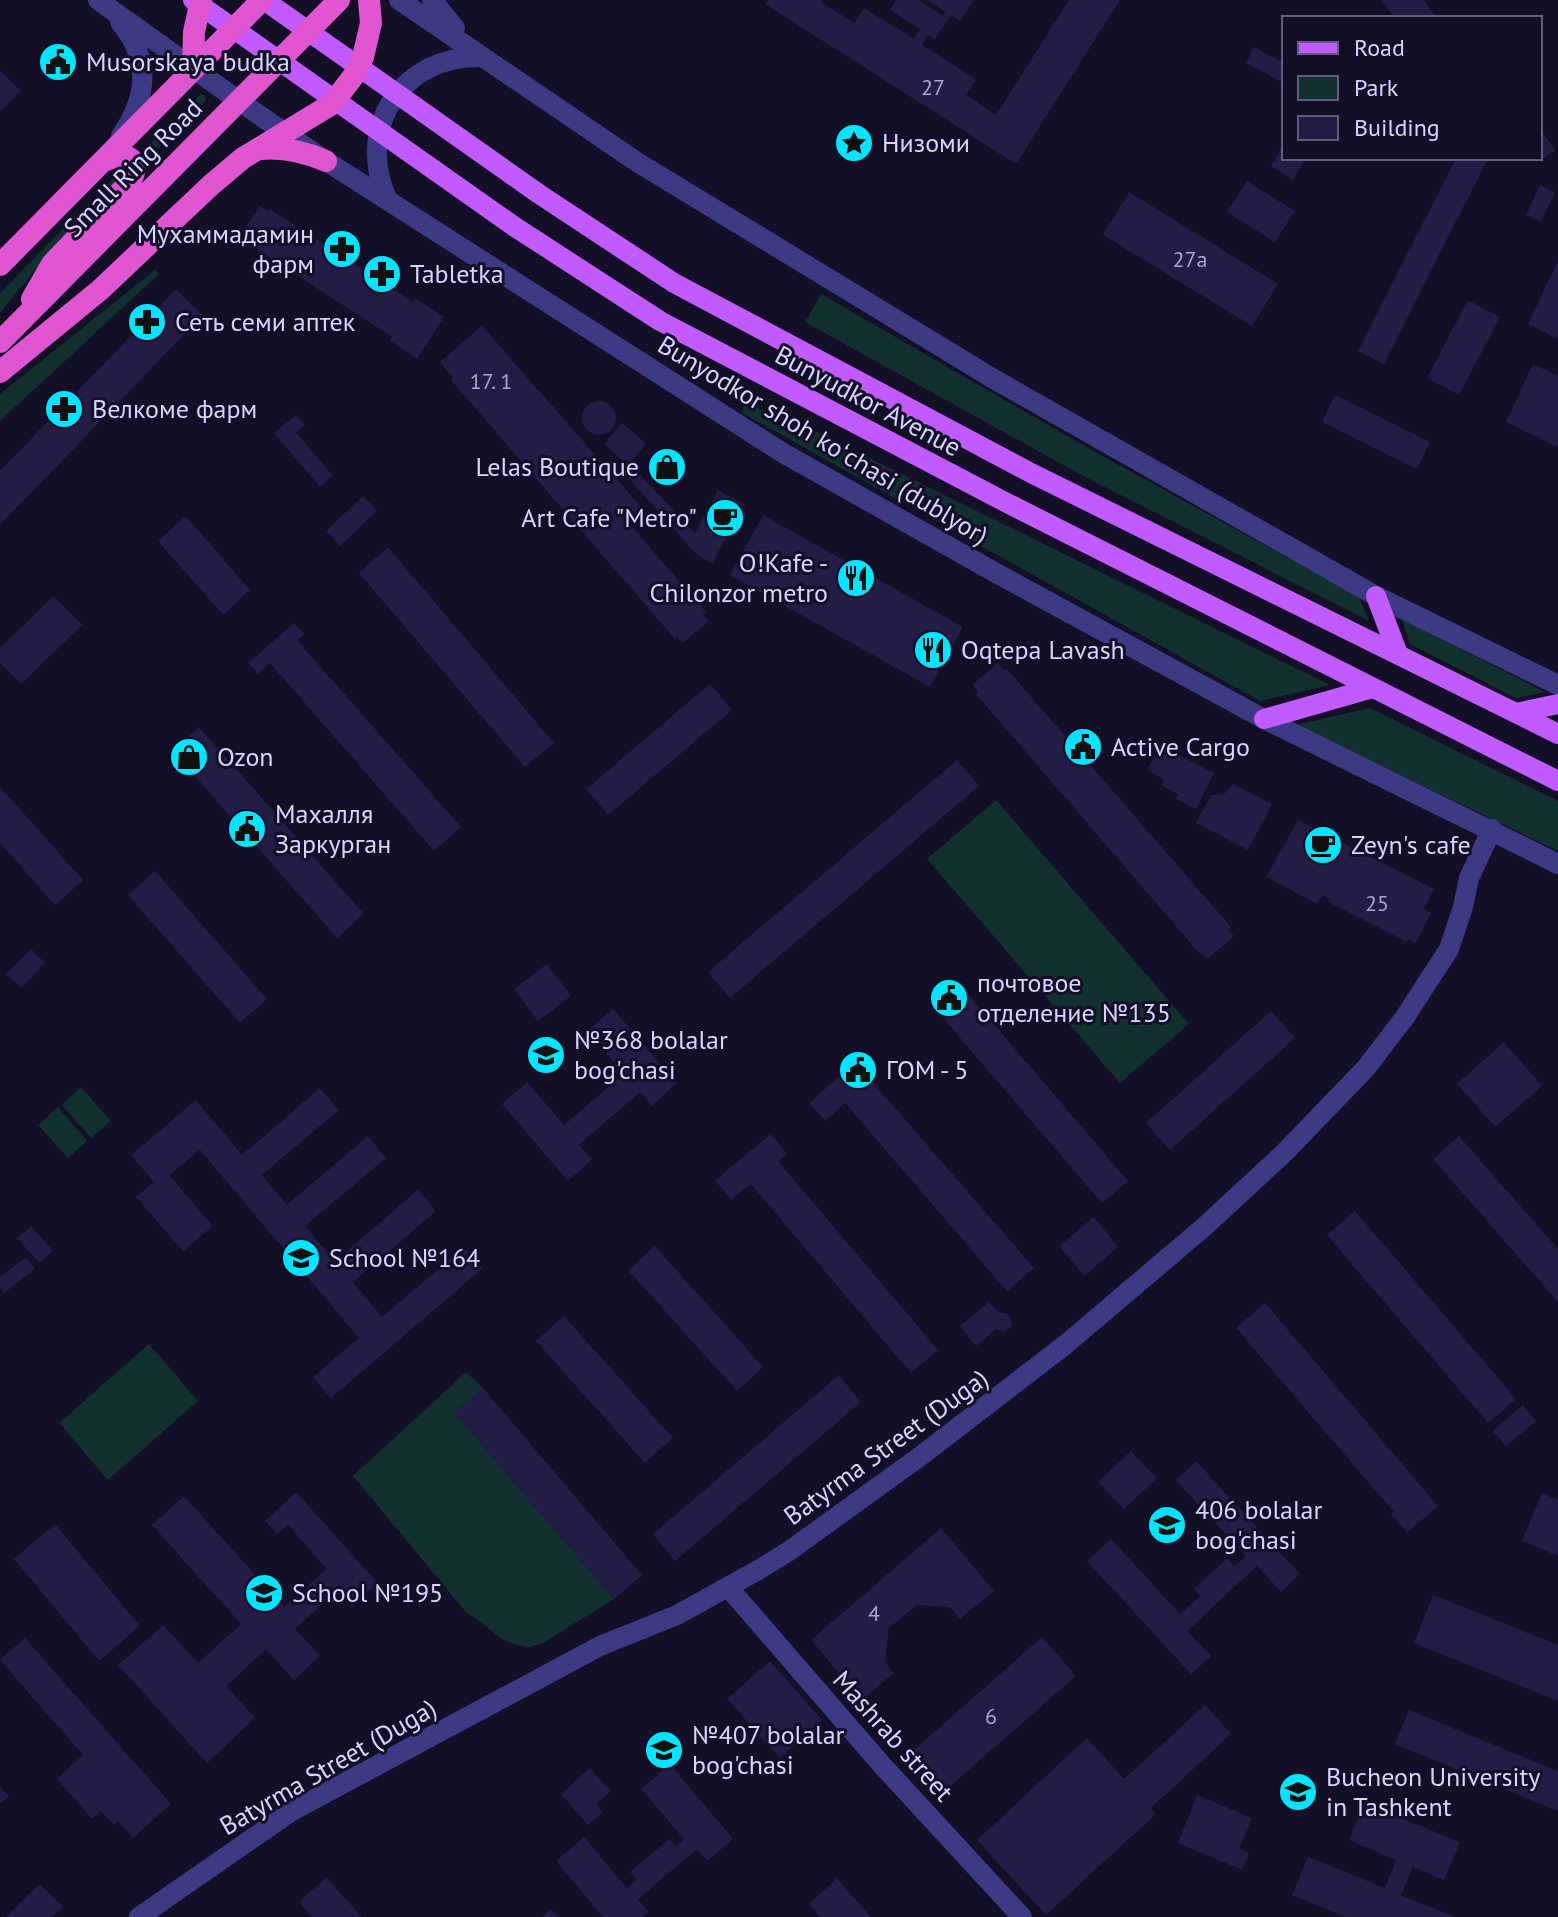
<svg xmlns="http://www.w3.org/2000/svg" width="1558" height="1917" font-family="'PT Sans',sans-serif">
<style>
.green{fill:#12302f}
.building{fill:#241b47}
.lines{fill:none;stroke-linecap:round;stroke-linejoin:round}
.minor{stroke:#3d3a85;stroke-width:20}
.tertiary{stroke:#3d3a85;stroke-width:20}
.primary{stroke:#c25bff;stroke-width:20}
.trunk{stroke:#e055d1;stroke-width:22}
.labels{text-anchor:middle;stroke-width:6;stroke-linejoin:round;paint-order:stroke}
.number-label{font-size:22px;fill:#aca6d1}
.poi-label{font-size:26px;fill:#d9d4ff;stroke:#130f26;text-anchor:start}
.street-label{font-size:26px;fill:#d9d4ff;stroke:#130f26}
</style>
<rect width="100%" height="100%" fill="#130f26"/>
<path class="green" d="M201,94L206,96L205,101L151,156L145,149Z
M121,170L124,175L60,239L0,313V293Z
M155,270L159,274L0,421V394Z
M821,294L1088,448L1359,597L1369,621L1085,477L805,322Z
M745,402L769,413L772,410L1330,685L1260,701L742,413Z
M1402,619L1545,692L1516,698L1410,644Z
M1370,708L1558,801V851L1296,725Z
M996,800L1189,1024L1120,1083L927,859Z
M81,1087L111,1121L91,1138L62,1105Z
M58,1107L87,1141L68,1158L38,1125Z
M149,1344L198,1401L108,1480L59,1423Z
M466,1372L483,1388L455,1413L614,1599L543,1643L530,1647L516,1645L504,1640L465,1611L353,1476Z"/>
<path class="building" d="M768,0H823L821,2L854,23L864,8L914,39L920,29L890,10L896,0H918L943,16L946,12L927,0H974L960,21L951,15L935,39L928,35L922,45L976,79L966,95L996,115L1069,0H1120L1016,164L765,4Z
M1382,0H1424L1436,18H1394Z
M1254,47L1284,63V83L1246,63Z
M0,71L21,91L0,112Z
M1540,129L1555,150L1540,161Z
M1281,148L1284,150V158H1297L1304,162L1293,180L1271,166Z
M1456,158H1488L1384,364L1358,351Z
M1247,181L1295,211L1275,242L1227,212Z
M1540,185L1555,192L1541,222L1526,215Z
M1129,192L1278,284L1252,326L1103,235Z
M260,206L268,211L270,209L413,302L415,298L444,317L417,359L389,340L392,337L248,243L250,241L241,235Z
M1558,261V339L1528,324Z
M176,289L203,315L0,525V471Z
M1468,300L1500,317L1459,395L1427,378Z
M482,326L642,508L628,522L706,612L703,614L709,621L683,643L677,637L675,639L451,380L453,378L440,362Z
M1533,364L1558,376V447L1506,422Z
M1335,395L1430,442L1417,469L1322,422Z
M582 418a17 17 0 1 1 34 0a17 17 0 1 1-34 0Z
M296,415L305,425L296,432L333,476L320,487L274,433Z
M622,423L646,444L628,465L604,444Z
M649 466a16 16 0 1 1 32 0a16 16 0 1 1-32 0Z
M633,467L695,533L718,490L744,504L712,564L695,553L626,475Z
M363,496L377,511L340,546L326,531Z
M763,515L963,627L930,687L730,575Z
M186,516L250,590L223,615L158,541Z
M388,547L554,743L525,767L359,573Z
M53,596L82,625L21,684L0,663V648Z
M294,623L304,634L297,640L461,827L434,851L270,663L258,674L248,663Z
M998,663L1004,670L1006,668L1231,927L1228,930L1234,936L1208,959L1202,953L1200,954L976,694L978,692L972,685Z
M710,684L732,710L608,815L586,789Z
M199,727L364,914L337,938L173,751Z
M1160,745L1214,773L1196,809L1176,799L1178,794L1161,785L1164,779L1147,770Z
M957,760L979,786L730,998L708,972Z
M1233,784L1272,804L1248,850L1196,823L1211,795L1224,794Z
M0,787L83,880L55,905L0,843Z
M1298,820L1434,889L1424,909L1431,913L1416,943L1408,939L1407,942L1328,902L1330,899L1322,895L1317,904L1266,877Z
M155,871L267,999L240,1023L128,895Z
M31,949L45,963L21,988L6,974Z
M547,964L571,996L538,1021L514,989Z
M956,980L1128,1181L1102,1203L930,1003Z
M613,1009L677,1083L652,1106L640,1092L579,1145L592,1160L568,1181L502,1104L527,1082L564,1125L624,1074L587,1031Z
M1271,1011L1295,1038L1170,1150L1146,1123Z
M1504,1042L1542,1086L1495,1127L1457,1084Z
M855,1062L1034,1268L1007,1291L845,1103L825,1121L809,1103Z
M320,1088L339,1110L262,1175L287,1205L368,1136L386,1158L305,1226L335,1261L418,1190L436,1211L353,1282L382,1317L464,1247L482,1269L331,1398L313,1377L359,1338L200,1150L169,1175L213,1226L183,1251L136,1197L154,1182L131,1155L196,1100L242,1155Z
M771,1134L787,1154L778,1161L938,1350L911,1373L751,1184L731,1200L715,1180Z
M1459,1136L1558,1249V1302L1433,1159Z
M1355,1211L1516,1399L1488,1423L1327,1235Z
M1094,1217L1118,1247L1084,1276L1059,1246Z
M31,1226L53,1251L39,1263L17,1238Z
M655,1246L763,1367L737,1391L628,1270Z
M26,1257L35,1269L4,1293L0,1288V1277Z
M989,1302L999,1313H1005L1010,1316L1012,1326L1004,1332L996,1329L976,1346L960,1326Z
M1265,1303L1438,1506L1407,1533L1391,1515L1394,1512L1236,1328Z
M564,1316L673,1438L645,1463L536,1341Z
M839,1375L861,1402L675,1561L653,1534Z
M483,1388L642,1575L614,1599L454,1412Z
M1523,1405L1536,1421L1506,1446L1493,1431Z
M1131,1451L1157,1478L1124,1509L1098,1482Z
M1196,1461L1300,1574L1281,1592L1257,1566L1187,1631L1211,1656L1191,1674L1087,1561L1111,1539L1180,1614L1200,1596L1194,1589L1227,1558L1235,1566L1246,1556L1176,1480Z
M296,1492L378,1583L352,1606L338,1590L295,1629L320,1656L294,1680L266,1649L226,1686L255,1718L207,1763L118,1665L163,1625L198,1663L241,1624L152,1525L184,1496L284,1607L327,1569L288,1525L277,1534L265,1521Z
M1542,1493L1558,1500V1556L1522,1541Z
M55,1524L140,1626L99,1661L14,1559Z
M941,1528L994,1591L960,1619L950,1607L917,1605L889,1628L885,1662L894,1673L862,1700L811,1640Z
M1433,1595L1558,1645V1701L1414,1643Z
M1042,1637L1076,1676L940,1795L907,1756Z
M25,1638L171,1804L133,1838L118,1821L114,1825L101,1811L92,1819L57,1779L83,1755L0,1660Z
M770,1661L822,1720L780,1758L727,1699Z
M1205,1705L1231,1734L1151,1808L1156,1814L1046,1915L977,1840L1087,1738L1124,1779Z
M1409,1710L1558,1771V1811L1395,1744Z
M670,1764L733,1839L707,1861L697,1849L638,1899L648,1912L642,1917H603L556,1861L584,1837L627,1888L637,1879L630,1872L669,1839L676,1846L684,1839L641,1789Z
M590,1768L611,1791L596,1804L603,1812L588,1825L561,1794Z
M0,1786L9,1796L0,1804Z
M1197,1795L1252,1818L1239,1849L1249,1853L1242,1870L1178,1843Z
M1364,1803L1460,1842L1444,1880L1413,1867L1401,1895L1455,1917H1346L1292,1895L1308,1857L1385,1888L1396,1860L1349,1840Z
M326,1877L362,1917H312L299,1902Z
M837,1878L871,1917H820L809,1904Z
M39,1884L63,1906L52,1917H6Z
M551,1909L558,1917H541Z"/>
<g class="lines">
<path class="minor" d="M728,1587L881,1764L1022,1917
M139,1917L292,1811L600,1646L677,1615L760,1569L789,1551L922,1455L1065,1345L1204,1227L1284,1153L1366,1068L1405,1017L1449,949L1463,907L1469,878L1492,829"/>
<path class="tertiary" d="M98,0L239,101L326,161L783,453L996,573L1264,719L1558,864
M399,0L637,162L992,378L1376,596L1558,685
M432,0L455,28
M120,22C151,59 148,97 121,136
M388,201C354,128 402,54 483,57"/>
<path class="primary" d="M193,0L515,227L660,321L1009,504L1558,781
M264,0L539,194L674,283L1031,473L1558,734
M1376,596L1398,654
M1516,713L1558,704
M1264,719L1373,688"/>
<path class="trunk" d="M193,69L194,32L201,0
M261,149C285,147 305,152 326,161
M0,265L262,0
M32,299L52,264L130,182C136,172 138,157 122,156C115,156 108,159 102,162
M0,342L339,0
M0,372L100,290L211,185L243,158L332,104L355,74L363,57L371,23L369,0"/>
</g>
<defs>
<g id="civic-disc" transform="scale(2)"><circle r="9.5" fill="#00e5ff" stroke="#130f26"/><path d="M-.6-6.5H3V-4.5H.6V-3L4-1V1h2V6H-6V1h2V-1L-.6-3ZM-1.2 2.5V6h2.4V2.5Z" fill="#111"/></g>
<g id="sight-disc" transform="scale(2)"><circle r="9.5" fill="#00e5ff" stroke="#130f26"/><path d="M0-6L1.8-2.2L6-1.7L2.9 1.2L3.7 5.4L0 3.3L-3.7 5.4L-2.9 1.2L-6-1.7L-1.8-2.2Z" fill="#111"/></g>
<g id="pharmacy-disc" transform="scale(2)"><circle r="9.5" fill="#00e5ff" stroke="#130f26"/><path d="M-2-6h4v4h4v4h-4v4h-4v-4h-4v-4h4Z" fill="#111"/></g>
<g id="shop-disc" transform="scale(2)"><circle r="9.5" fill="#00e5ff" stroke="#130f26"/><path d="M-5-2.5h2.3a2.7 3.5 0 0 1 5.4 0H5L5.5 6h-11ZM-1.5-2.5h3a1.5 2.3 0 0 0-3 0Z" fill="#111"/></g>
<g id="cafe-disc" transform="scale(2)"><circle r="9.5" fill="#00e5ff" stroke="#130f26"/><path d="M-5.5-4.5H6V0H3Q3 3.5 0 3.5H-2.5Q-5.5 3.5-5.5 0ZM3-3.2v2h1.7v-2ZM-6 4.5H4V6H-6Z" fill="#111"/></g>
<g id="restaurant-disc" transform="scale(2)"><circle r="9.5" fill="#00e5ff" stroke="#130f26"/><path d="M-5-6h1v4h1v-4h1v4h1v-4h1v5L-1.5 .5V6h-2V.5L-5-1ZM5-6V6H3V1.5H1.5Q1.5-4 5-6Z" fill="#111"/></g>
<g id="school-disc" transform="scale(2)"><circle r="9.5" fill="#00e5ff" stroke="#130f26"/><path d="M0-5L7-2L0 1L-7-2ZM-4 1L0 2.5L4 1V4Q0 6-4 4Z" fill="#111"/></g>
<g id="university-disc" transform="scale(2)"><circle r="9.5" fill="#00e5ff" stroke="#130f26"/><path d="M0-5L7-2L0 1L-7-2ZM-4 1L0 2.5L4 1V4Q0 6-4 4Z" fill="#111"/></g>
</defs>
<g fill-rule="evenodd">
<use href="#civic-disc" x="58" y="62"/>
<use href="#sight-disc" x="854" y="143"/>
<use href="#pharmacy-disc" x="342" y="249"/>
<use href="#pharmacy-disc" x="382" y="274"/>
<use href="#pharmacy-disc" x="147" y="322"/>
<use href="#pharmacy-disc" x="64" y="409"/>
<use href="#shop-disc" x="667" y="467"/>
<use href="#cafe-disc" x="725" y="518"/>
<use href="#restaurant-disc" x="856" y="578"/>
<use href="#restaurant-disc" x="933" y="650"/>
<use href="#civic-disc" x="1083" y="747"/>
<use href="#shop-disc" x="189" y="757"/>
<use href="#civic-disc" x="247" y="829"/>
<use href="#cafe-disc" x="1323" y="845"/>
<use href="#civic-disc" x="949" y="998"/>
<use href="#school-disc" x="546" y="1055"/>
<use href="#civic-disc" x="858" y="1070"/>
<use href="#school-disc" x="301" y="1258"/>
<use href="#school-disc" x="1167" y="1525"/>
<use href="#school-disc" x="264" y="1593"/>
<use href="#school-disc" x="664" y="1750"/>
<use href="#university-disc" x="1298" y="1792"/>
</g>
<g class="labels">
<g class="number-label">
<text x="933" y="95">27</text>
<text x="1190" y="267">27а</text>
<text x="491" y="389">17. 1</text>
<text x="1377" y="911">25</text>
<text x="874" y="1621">4</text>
<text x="991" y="1724">6</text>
</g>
<g class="poi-label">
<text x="86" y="71">Musorskaya budka</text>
<text x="882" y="152">Низоми</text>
<text x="314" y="243" text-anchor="end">Мухаммадамин<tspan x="314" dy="30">фарм</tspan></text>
<text x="410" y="283">Tabletka</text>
<text x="175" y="331">Сеть семи аптек</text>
<text x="92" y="418">Велкоме фарм</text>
<text x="639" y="476" text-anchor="end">Lelas Boutique</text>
<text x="697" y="527" text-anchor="end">Art Cafe "Metro"</text>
<text x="828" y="572" text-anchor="end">O!Kafe -<tspan x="828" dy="30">Chilonzor metro</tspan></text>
<text x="961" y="659">Oqtepa Lavash</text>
<text x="1111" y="756">Active Cargo</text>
<text x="217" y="766">Ozon</text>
<text x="275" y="823">Махалля<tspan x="275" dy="30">Заркурган</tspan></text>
<text x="1351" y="854">Zeyn's cafe</text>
<text x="977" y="992">почтовое<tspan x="977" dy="30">отделение №135</tspan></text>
<text x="574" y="1049">№368 bolalar<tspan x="574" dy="30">bog'chasi</tspan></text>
<text x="886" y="1079">ГОМ - 5</text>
<text x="329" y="1267">School №164</text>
<text x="1195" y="1519">406 bolalar<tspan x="1195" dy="30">bog'chasi</tspan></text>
<text x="292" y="1602">School №195</text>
<text x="692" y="1744">№407 bolalar<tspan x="692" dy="30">bog'chasi</tspan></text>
<text x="1326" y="1786">Bucheon University<tspan x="1326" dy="30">in Tashkent</tspan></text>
</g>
<g class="street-label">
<text transform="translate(133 168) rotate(-45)" y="9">Small Ring Road</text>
<text transform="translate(868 401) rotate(28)" y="9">Bunyudkor Avenue</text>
<text transform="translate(823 440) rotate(31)" y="9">Bunyodkor shoh koʻchasi (dublyor)</text>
<text transform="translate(886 1447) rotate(-36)" y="9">Batyrma Street (Duga)</text>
<text transform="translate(893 1736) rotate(48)" y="9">Mashrab street</text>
<text transform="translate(328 1767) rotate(-30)" y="9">Batyrma Street (Duga)</text>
</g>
</g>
<rect x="1282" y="16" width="260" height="144" fill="#130f26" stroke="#625e7d" stroke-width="2"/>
<rect x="1298" y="42" width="40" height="12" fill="#c25bff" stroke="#625e7d" stroke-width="2"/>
<text x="1354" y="56" font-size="24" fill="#d9d4ff">Road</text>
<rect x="1298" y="76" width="40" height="24" fill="#12302f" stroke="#625e7d" stroke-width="2"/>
<text x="1354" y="96" font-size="24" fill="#d9d4ff">Park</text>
<rect x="1298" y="116" width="40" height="24" fill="#241b47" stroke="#625e7d" stroke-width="2"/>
<text x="1354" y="136" font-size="24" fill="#d9d4ff">Building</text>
</svg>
